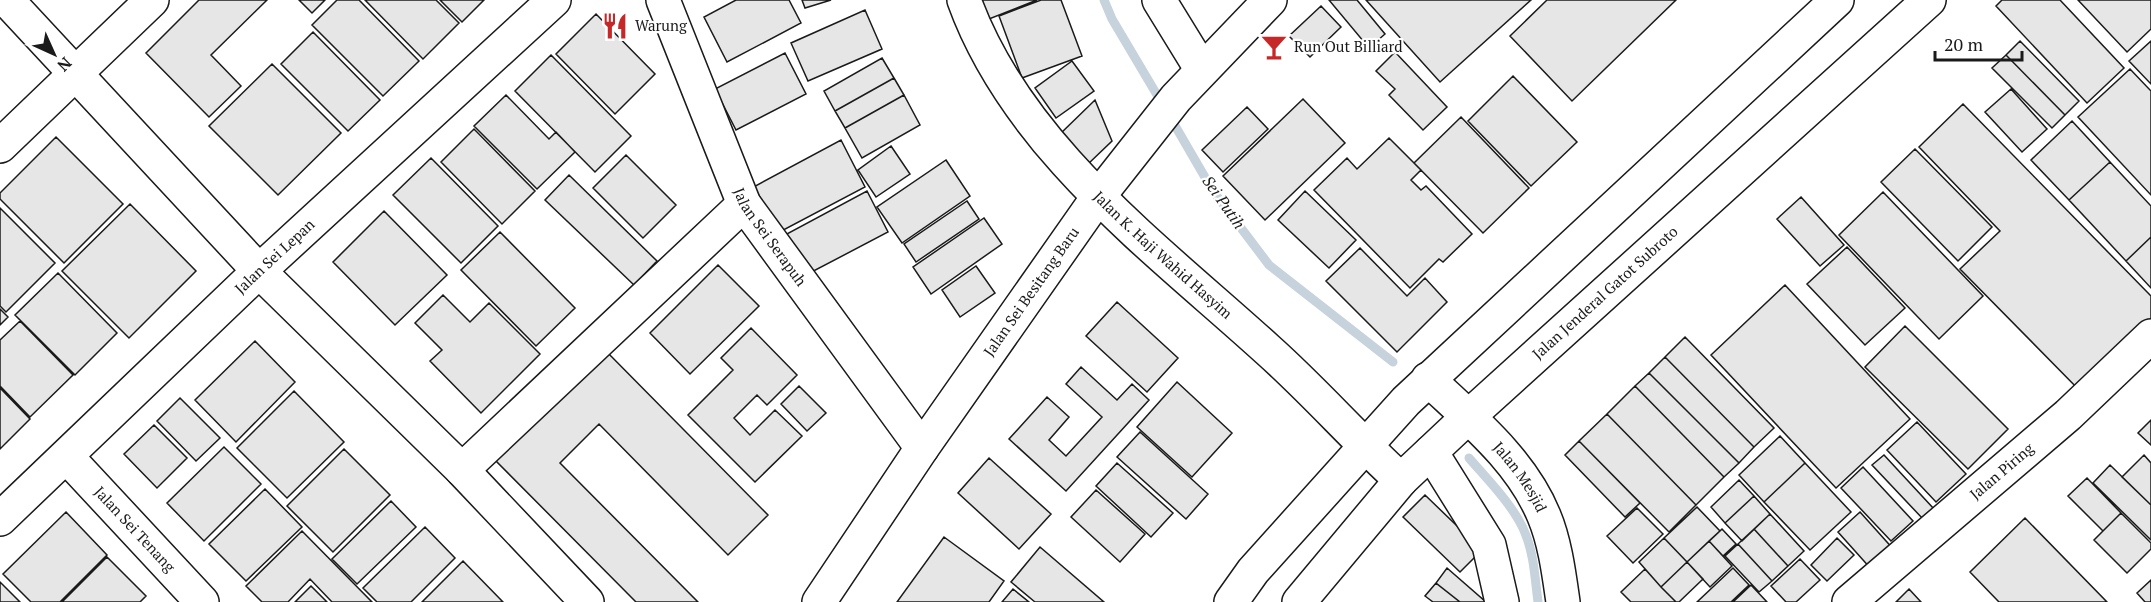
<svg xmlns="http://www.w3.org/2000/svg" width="2151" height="602" font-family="'PT Serif',serif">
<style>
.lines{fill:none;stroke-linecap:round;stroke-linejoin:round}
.stream{stroke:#c6d2dc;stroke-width:9}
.building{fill:#e6e6e6;stroke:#1a1a1a;stroke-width:1.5}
.minor-casing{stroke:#1a1a1a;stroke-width:36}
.major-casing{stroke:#1a1a1a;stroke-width:36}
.minor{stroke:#fff;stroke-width:33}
.major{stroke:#fff;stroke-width:33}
.labels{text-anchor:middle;stroke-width:4.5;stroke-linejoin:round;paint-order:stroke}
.poi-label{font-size:15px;fill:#1a1a1a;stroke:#fff;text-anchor:start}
.street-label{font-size:15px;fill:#1a1a1a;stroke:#fff}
.water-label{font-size:16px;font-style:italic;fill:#1a1a1a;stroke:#fff}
</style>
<rect width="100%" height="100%" fill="#fff"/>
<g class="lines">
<path class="stream" d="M1104,0L1112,19L1163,105
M1170,117L1213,191L1269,265L1393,362
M1469,458C1487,479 1515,507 1525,533C1534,554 1535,579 1538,602"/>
</g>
<path class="building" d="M199,0H267L211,55L241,86L209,117L146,53Z
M299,0H325L312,13Z
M337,0H359L419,61L383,96L312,25Z
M365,0H436L459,23L423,59Z
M440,0H484L462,22Z
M736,0H789L801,23L727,62L704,17Z
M802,0H831L805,8Z
M982,0H1037L989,19Z
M1041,0H1061L1082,56L1022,78L999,16Z
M1329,0H1357L1385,34L1369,48Z
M1366,0H1531L1440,82Z
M1547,0H1676L1572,101L1510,36Z
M2002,0H2060L2124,68L2087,103L1996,6Z
M2078,0H2151V29L2127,52Z
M1321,6L1341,27L1310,57L1289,36Z
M865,10L882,49L808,81L791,43Z
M596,14L655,74L615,114L556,54Z
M313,32L380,100L348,131L281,64Z
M2020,41L2079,101L2065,115L2006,55Z
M2151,41V84L2129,61Z
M1395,52L1447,107L1423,130L1389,95L1395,89L1376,71Z
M785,53L806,94L736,130L715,89Z
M551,55L631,136L595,172L515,91Z
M2006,55L2065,115L2052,128L1992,68Z
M882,58L894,78L835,111L824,91Z
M1072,61L1094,91L1056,118L1035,88Z
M272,64L341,133L278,195L209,126Z
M2130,69L2151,91V195L2078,117Z
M1513,76L1577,142L1531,186L1468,121Z
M894,78L904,95L845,128L835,111Z
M2011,89L2047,129L2022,152L1985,112Z
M506,95L549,139L556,132L575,152L537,189L474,126Z
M904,95L920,125L862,158L845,128Z
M1303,99L1345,143L1265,220L1223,176Z
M1095,100L1112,141L1087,165L1058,136Z
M1963,104L2151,296V330L2084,395L1960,269L2000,231L1919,147Z
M1247,107L1268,129L1223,172L1202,150Z
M1461,117L1529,188L1483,233L1414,163Z
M2072,121L2110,162L2069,200L2031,160Z
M474,129L535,191L502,224L441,162Z
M56,137L123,204L64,263L0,199V193Z
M1389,138L1421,170L1411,180L1421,190L1426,186L1472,234L1443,262L1439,259L1410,288L1314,190L1347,158L1357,169Z
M841,140L865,187L772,236L748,190Z
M891,146L910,174L876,197L858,170Z
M1915,149L1992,227L1958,261L1881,182Z
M626,155L676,205L643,238L593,188Z
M431,158L498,226L461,263L393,195Z
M946,160L970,196L902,243L877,207Z
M2110,162L2151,206V237L2126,261L2069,200Z
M569,175L657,261L634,285L545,200Z
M867,191L888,232L804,276L783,236Z
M1305,191L1356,240L1329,268L1278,220Z
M1883,192L1983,296L1939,339L1839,235Z
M1801,197L1844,245L1820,266L1777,219Z
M967,201L979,219L916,262L904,244Z
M130,204L196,271L129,338L62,271Z
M0,208L55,263L6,312L0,306Z
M384,211L447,275L395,325L333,262Z
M984,218L1002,244L931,294L913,267Z
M500,232L575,308L536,346L461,270Z
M2151,237V288L2126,261Z
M1847,247L1905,308L1865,345L1807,284Z
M1360,248L1407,296L1425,278L1447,302L1397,352L1326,281Z
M718,265L759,306L690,374L650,333Z
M976,266L995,293L960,317L942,290Z
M58,273L117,333L75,375L15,315Z
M1785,285L1910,419L1836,488L1711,355Z
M443,295L470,322L489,303L540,354L481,413L430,361L442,350L415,323Z
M1117,302L1178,358L1147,392L1086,336Z
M0,309L8,317L0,325Z
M20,321L73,375L30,417L0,386V340Z
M1905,326L2008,429L1968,469L1865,367Z
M751,328L797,375L767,405L757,395L734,418L750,435L775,410L802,436L755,482L688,415L733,370L721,358Z
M1685,337L1774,428L1754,447L1665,357Z
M255,341L295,382L236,442L195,400Z
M604,349L768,515L728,555L599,424L560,463L698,602H636L493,458Z
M1665,357L1754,447L1739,463L1649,373Z
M1081,367L1117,400L1132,384L1149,400L1066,491L1009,439L1047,397L1069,417L1049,440L1066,456L1102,417L1066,384Z
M1649,373L1739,463L1724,477L1635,386Z
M1177,382L1232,433L1192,477L1137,427Z
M799,386L826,413L807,431L781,404Z
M1635,386L1724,477L1696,505L1607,414Z
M0,388L30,419L0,449Z
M294,391L344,442L287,498L237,448Z
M180,398L220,438L196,461L157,421Z
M1607,414L1696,505L1669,532L1579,441Z
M2151,420V445L2138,433Z
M1917,422L1966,474L1936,502L1887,450Z
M154,425L187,458L157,488L124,454Z
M1140,432L1208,494L1186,519L1117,457Z
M1780,436L1805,463L1764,502L1739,475Z
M1579,441L1640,503L1625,517L1565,455Z
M224,447L261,484L204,541L167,503Z
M344,449L390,495L333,552L287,506Z
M1884,455L1934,509L1923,519L1872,465Z
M2144,455L2151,463V505L2122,477Z
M989,458L1051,514L1019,549L958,493Z
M1117,463L1173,513L1151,537L1096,486Z
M1805,463L1851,512L1810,550L1764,502Z
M2110,465L2151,505V540L2093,483Z
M1863,467L1913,521L1891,541L1841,488Z
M2087,478L2121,513L2103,531L2068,496Z
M1739,480L1754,496L1725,523L1711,507Z
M265,489L302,527L246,581L209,544Z
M1096,490L1145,534L1120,562L1071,517Z
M1425,495L1482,550L1460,572L1403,517Z
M1754,496L1770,514L1742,541L1725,523Z
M391,501L416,527L357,584L332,559Z
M1697,507L1720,531L1687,562L1664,538Z
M1637,508L1663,534L1633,563L1607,536Z
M66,512L107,555L60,602H31L3,574Z
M1860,512L1895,551L1872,570L1838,532Z
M2121,513L2151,543V549L2127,573L2094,540Z
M1770,514L1804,551L1788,566L1754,529Z
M2025,518L2107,602H1999L1970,572Z
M425,527L455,558L411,602H377L363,588Z
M1722,529L1736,544L1723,556L1709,541Z
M1754,529L1788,566L1772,581L1738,544Z
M302,531L372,602H332L310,579L288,602H262L246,586Z
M944,537L1004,581L989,602H897Z
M1664,538L1687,562L1661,587L1639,562Z
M1837,538L1854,555L1827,581L1811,565Z
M1709,541L1732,566L1710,587L1687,562Z
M1738,544L1772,581L1759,592L1725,556Z
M1040,547L1104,602H1035L1011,582Z
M107,557L146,596L140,602H62Z
M1800,559L1820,580L1796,602H1786L1771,586Z
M463,561L503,602H422Z
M1687,562L1703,579L1679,602H1676L1661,587Z
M1447,568L1486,602H1460L1436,583Z
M1733,568L1749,585L1731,602H1697Z
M1645,569L1661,587L1676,602H1631L1621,592Z
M2151,580V602H2145L2137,593Z
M0,582L20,602H0Z
M1436,583L1460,602H1433L1425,596Z
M1751,585L1767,602H1733Z
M311,586L327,602H295Z
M1013,589L1029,602H1002Z
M1909,589L1921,602H1896Z"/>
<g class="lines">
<g class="minor-casing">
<g id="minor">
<path d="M7,0L259,271L462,470L587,602"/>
<path id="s1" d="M663,0L744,204L922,448"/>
<path id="s2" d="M964,0C1017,147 1156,248 1268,350C1314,391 1355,438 1401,480"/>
<path d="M1159,0L1202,70"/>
<path d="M0,146L152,0"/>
<path id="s3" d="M1428,379C1471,420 1521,460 1544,516C1555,542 1559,574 1563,602"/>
<path d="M1431,452L1489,545L1502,602"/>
<path id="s4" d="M67,457L202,602"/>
<path d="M462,470L744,204"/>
<path id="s5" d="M0,519L259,271L554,0"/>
<path id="s6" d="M819,602L922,448L1098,197L1176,98L1270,0"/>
<path id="s7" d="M1849,602L2068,415L2151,336"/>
</g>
</g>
<g class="major-casing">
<g id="major">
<path d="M1231,602L1253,571L1406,401L1837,0"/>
<path id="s8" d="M1299,602L1401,480L1468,417L1929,0"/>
</g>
</g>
<use href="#minor" class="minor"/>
<use href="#major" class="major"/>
</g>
<defs>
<g id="restaurant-bare" transform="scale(2.07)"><path d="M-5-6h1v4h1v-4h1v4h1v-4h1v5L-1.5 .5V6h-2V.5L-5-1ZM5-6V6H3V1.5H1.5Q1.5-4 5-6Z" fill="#c62828" stroke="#fff" stroke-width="2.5" paint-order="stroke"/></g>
<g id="bar-bare" transform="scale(2.07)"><path d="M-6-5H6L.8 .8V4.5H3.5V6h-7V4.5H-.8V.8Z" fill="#c62828" stroke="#fff" stroke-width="2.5" paint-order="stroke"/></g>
</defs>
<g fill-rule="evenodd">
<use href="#restaurant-bare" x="615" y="26"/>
<use href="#bar-bare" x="1274" y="47"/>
</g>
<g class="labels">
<g class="poi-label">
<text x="635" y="31">Warung</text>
<text x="1294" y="52">Run Out Billiard</text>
</g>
<g class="street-label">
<text dy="5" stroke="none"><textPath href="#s1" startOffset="261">Jalan Sei Serapuh</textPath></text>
<text dy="5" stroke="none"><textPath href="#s2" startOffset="327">Jalan K. Haji Wahid Hasyim</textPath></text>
<text dy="5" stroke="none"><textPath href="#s5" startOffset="380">Jalan Sei Lepan</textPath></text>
<text dy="5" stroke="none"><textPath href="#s6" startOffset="376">Jalan Sei Besitang Baru</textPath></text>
<text dy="5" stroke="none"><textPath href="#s8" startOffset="436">Jalan Jenderal Gatot Subroto</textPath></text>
<text dy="5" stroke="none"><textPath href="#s7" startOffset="201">Jalan Piring</textPath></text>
<text dy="5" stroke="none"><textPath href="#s3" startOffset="135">Jalan Mesjid</textPath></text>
<text dy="5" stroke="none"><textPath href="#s4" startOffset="99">Jalan Sei Tenang</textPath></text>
</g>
<g class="water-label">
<text transform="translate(1224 202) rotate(55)" y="6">Sei Putih</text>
</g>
</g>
<g transform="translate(54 54) rotate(135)" stroke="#ffffff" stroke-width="4.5" paint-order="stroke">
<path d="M0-4.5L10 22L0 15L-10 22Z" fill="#1a1a1a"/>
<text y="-9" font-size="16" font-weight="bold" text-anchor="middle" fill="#1a1a1a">N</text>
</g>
<path d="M1935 51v9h87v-9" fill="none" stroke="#1a1a1a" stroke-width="3"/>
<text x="1944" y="51" font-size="18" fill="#1a1a1a" stroke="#ffffff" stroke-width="4.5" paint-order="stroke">20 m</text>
</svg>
